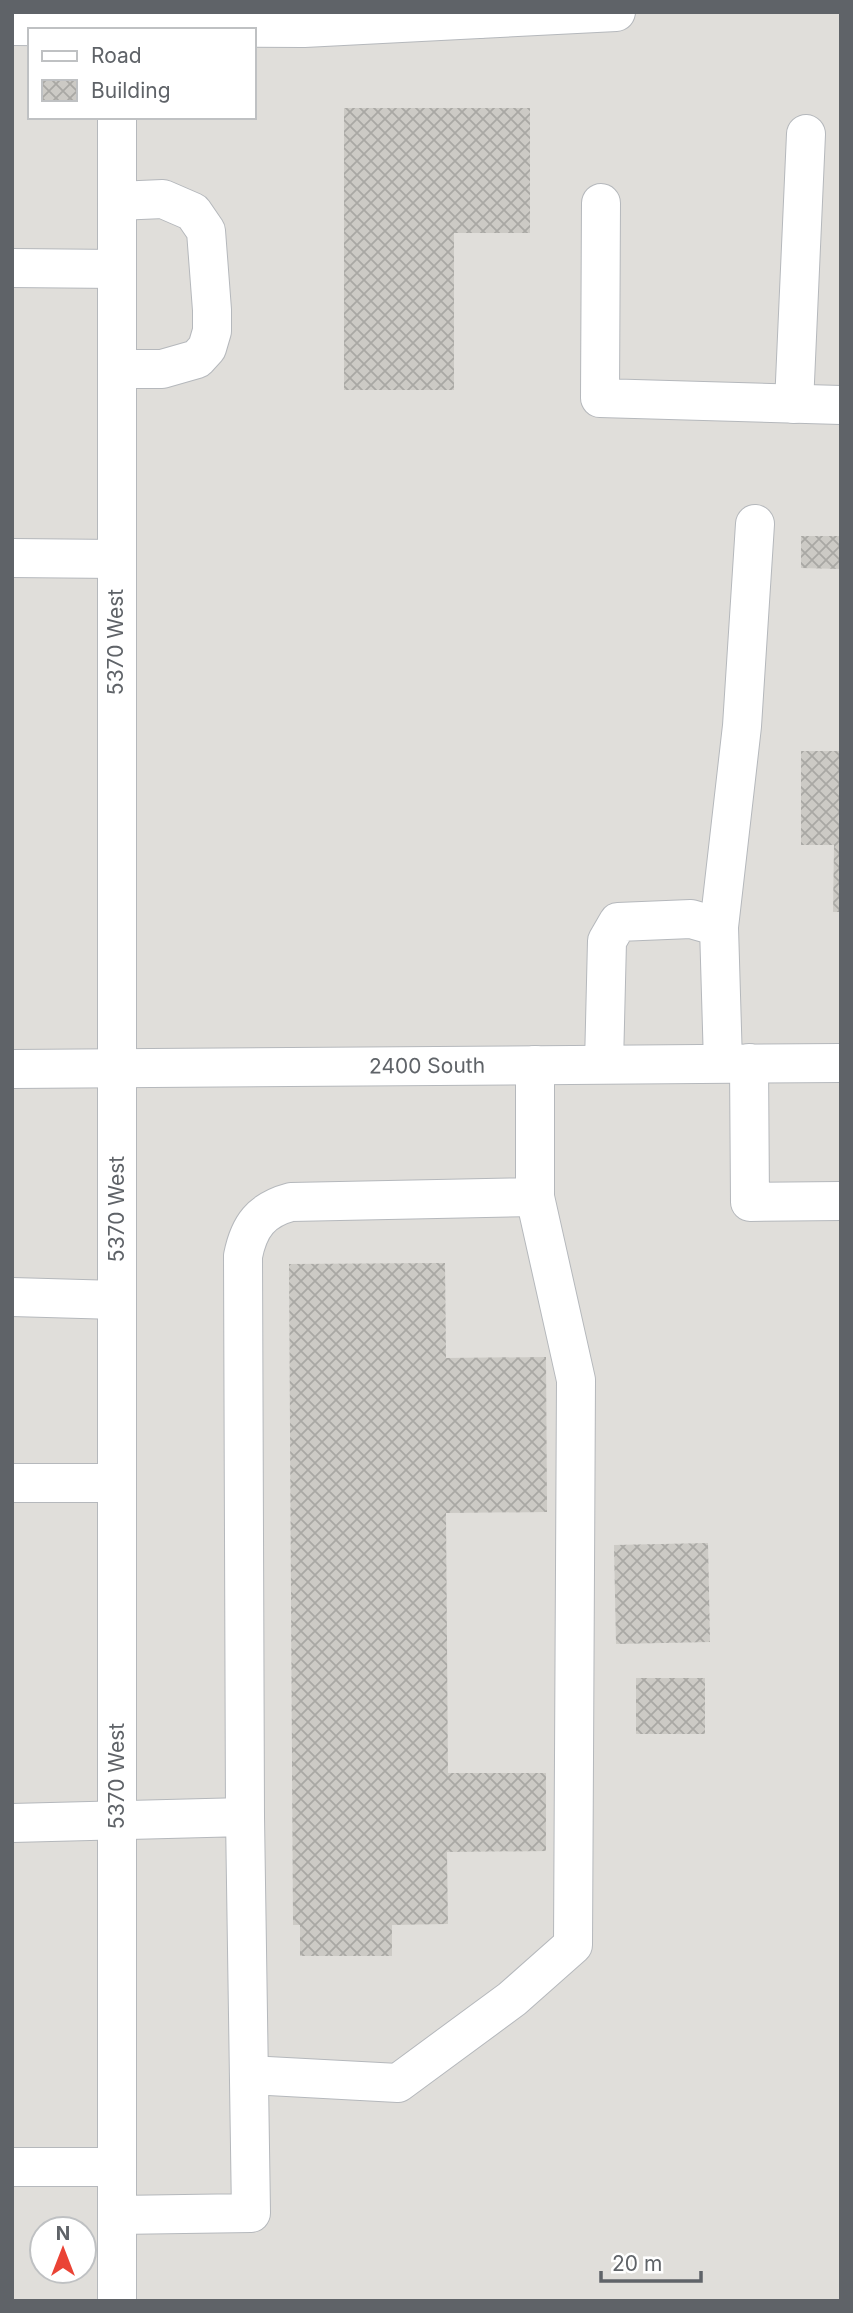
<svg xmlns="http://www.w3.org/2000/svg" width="853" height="2313" font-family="Inter,sans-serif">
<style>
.industrial{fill:#e0deda;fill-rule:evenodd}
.building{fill:url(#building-cross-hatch)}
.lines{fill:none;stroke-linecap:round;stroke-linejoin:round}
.minor-casing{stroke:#b5b8bc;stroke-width:40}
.minor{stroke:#fff;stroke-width:38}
.labels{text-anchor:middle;stroke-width:7;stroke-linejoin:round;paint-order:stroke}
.street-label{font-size:21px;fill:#5f6368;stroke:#fff}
</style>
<defs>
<pattern id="building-cross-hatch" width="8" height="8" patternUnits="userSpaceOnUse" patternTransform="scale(1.75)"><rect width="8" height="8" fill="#cccac5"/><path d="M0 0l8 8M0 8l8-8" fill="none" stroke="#a9a8a4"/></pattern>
</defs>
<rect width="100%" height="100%" fill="#f1efe8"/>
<path class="industrial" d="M12,12H841V2301H12ZM30,30H254V117H30ZM42,2229H84V2271H42Z"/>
<path class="building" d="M344,108H530V233H454V390H344Z
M801,536H841V569L801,568Z
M801,751H841V912H833L834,845H801Z
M445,1263L446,1358L546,1357L547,1512L446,1513L448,1773H546V1851L447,1852L448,1924L392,1925V1956H300V1925H293L289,1264Z
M708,1543L710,1642L616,1644L614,1545Z
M636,1678H705V1734H636Z"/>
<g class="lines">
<g class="minor-casing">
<g id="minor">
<path d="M479,19L616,12"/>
<path d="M12,26L304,28L479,19V12"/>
<path d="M117,117V2301"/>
<path d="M117,201L163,199L193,212L206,231L212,310V331L207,348L197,359L162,369H117"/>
<path d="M601,203L600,398L841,405"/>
<path d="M12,268L117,269"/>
<path d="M794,404L806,134"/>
<path d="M12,558L116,559"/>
<path d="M719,927L742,726L755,524"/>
<path d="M749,1063L750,1202L841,1201"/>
<path d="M604,1064L607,941L618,922L691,919L719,927L723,1063"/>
<path id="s1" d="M12,1069L841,1063"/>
<path d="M12,1297L117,1300"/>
<path d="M12,1483H117"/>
<path d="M245,1817L243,1256C249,1226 261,1210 291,1202L535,1197V1065"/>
<path d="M12,1823L245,1817L251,2213L117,2215"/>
<path d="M249,2075L398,2083L512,1999L573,1945L576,1380L535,1197"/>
<path d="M12,2167H117"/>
</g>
</g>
<use href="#minor" class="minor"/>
</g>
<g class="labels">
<g class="street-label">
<text transform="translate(116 642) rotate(-90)" y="7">5370 West</text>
<text dy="7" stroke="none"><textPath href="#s1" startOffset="415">2400 South</textPath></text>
<text transform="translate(117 1209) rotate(-90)" y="7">5370 West</text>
<text transform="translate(117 1776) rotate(-90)" y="7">5370 West</text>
</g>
</g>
<rect width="853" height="2313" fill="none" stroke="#5f6368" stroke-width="28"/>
<rect x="28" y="28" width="228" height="91" fill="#ffffff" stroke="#bfc1c3" stroke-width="2"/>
<rect x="42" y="51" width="35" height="10" fill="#ffffff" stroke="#bfc1c3" stroke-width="2"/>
<text x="91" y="63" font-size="21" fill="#5f6368">Road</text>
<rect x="42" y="80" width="35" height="21" fill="url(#building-cross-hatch)" stroke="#bfc1c3" stroke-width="2"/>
<text x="91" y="98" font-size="21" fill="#5f6368">Building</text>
<g transform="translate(63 2250)"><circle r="33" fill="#ffffff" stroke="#bfc1c3" stroke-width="2"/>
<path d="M0-5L12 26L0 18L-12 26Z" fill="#ea4335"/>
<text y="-10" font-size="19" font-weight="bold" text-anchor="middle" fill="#5f6368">N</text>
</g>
<path d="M601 2271v10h100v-10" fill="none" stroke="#5f6368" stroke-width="3.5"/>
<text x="612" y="2271" font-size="21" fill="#5f6368" stroke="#ffffff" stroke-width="5" paint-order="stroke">20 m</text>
</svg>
